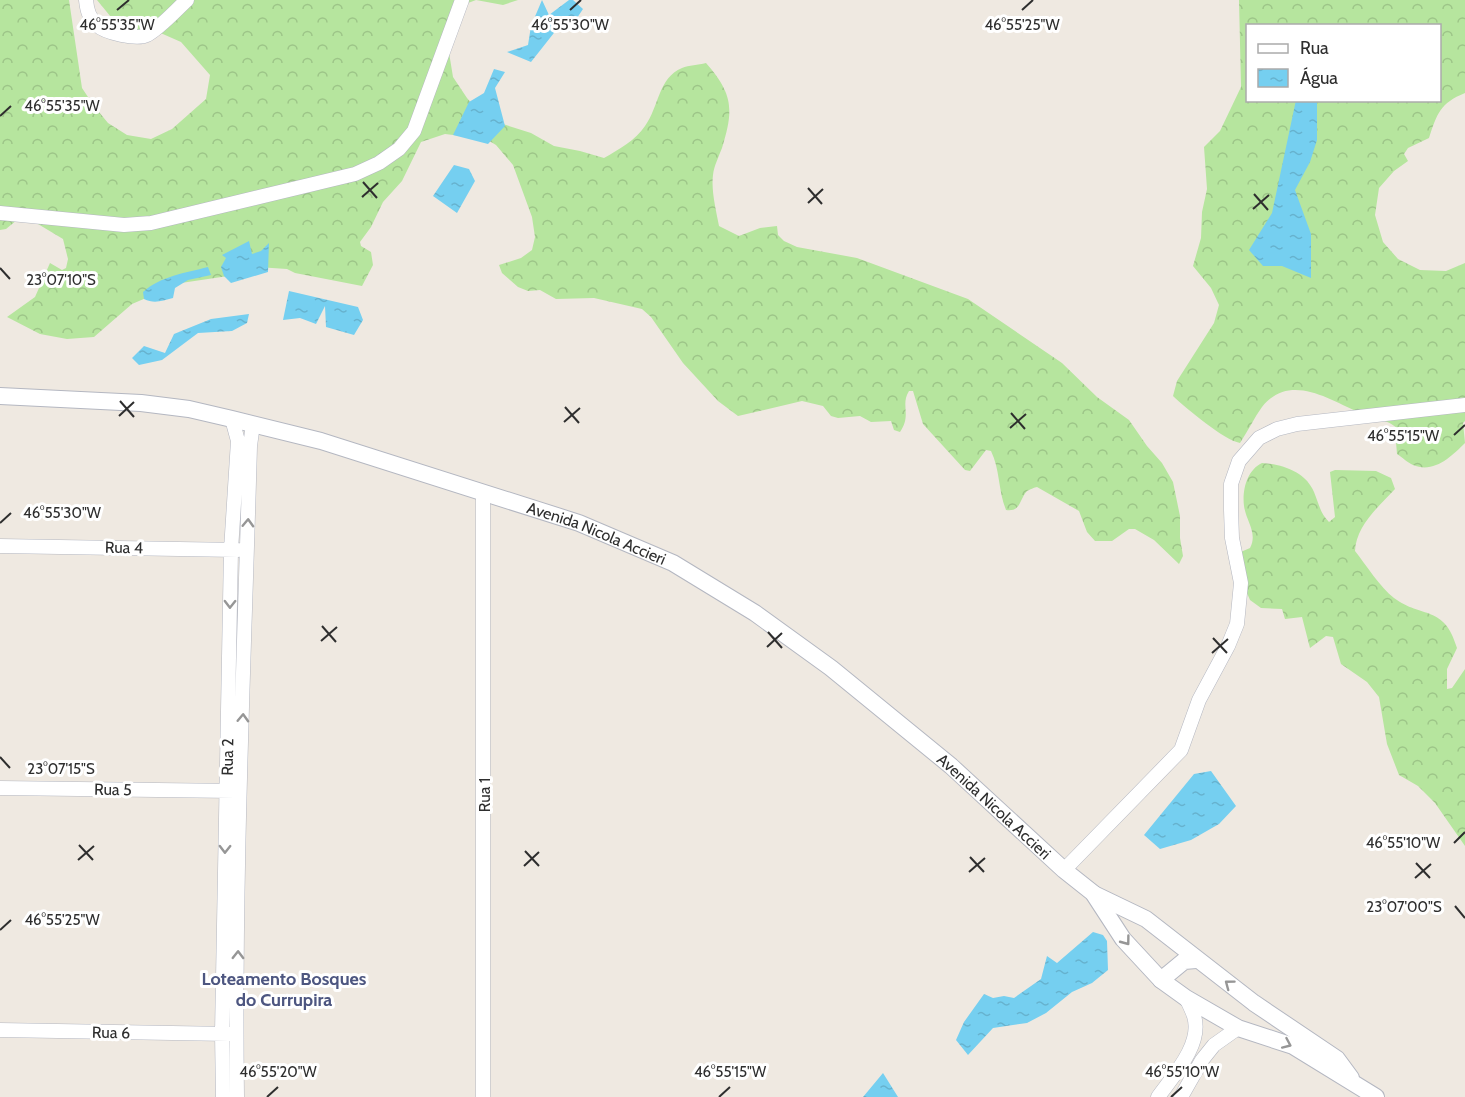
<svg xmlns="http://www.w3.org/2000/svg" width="1465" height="1097" font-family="Cabin,sans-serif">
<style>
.forest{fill:url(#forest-crowns);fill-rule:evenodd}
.water{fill:url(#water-ripples)}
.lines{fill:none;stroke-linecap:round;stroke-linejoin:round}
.minor-casing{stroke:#b4b7c1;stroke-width:15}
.tertiary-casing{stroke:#b4b7c1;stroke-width:18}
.minor{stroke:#fff;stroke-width:14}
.tertiary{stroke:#fff;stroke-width:16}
.oneway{stroke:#969696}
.ticks{fill:none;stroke:#2e2e2e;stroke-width:2}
.labels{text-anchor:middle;stroke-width:6;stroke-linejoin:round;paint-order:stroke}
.street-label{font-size:16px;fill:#2e2e2e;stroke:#fff}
.neighbourhood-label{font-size:18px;font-weight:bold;fill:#4d5680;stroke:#fff}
.ticks-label{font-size:15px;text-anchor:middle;fill:#2e2e2e;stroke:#fff;stroke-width:6;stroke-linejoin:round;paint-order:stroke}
</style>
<defs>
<pattern id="forest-crowns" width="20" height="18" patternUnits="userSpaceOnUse" patternTransform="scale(1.5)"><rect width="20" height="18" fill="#b6e59e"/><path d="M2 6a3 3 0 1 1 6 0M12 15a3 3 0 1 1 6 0" fill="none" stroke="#9dc588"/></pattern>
<pattern id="water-ripples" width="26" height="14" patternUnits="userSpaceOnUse" patternTransform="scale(1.5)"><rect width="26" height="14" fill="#75cff0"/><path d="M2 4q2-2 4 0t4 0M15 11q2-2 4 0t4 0" fill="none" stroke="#66b2ce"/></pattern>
</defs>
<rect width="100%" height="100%" fill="#efe9e1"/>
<path class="forest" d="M0,0H69L82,88L94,106L108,123L127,135L151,139L172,129L206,99L210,75L181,42L156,31L134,34L115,22L97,0H518L503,5L476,0L455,8L445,28L453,77L467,98L484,118L531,133L554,146L580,151L604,158C618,150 636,140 645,126C659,107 658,78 682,68C689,65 698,65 706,63C733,94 734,109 722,148C719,156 714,166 713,175C711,191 716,210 719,226L739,236L760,228L777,226L778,235L784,241L797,247L857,258L968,299L1062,363L1097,397L1129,420L1147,446L1162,463L1173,482L1180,516V538L1183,556L1179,564L1154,540L1135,529H1129L1112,541H1095L1087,532L1079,511L1037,487C1035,487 1029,490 1027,491C1019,500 1021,512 1006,510C998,490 1000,469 991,451L986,450L970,471L965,470L923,424L913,391H909C900,405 912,415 900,432L894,430L891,421L871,422L860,416L838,418L831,416L823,406L802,401L738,416L718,401L683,363L651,317L642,309L594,298L556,299L540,290L528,291L518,287L502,273L499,265L521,258L532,250L535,237L532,217L513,165L496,145L486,139L445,134L421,142L402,181L383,202L371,227L360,242L361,246L371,252L373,265L362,286L295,273L287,269L257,267L235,275L181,283L132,304L94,337L67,339L40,334L7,317L35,297L50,263L62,270L66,268L68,259L63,239L23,215L6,229L0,230Z
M1239,0H1465V93C1440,103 1437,114 1429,138L1408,148L1404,154L1408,161L1394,171L1379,188L1375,215L1383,242L1398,259L1420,270L1446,271L1465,263V421L1463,423L1465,443C1452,456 1434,474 1413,465C1408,463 1402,457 1397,454L1396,442L1402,433C1388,417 1376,421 1358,412C1327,398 1289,373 1262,407C1254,418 1248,431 1240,443C1224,440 1187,409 1173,396L1177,381L1214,323L1219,305L1211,288L1193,266L1201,238L1202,212L1207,189L1204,147L1220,131L1241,87ZM1248,26H1440V100H1248Z
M1262,463C1282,464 1306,472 1314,492C1319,504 1320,513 1329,522L1335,517L1330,472L1335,470L1376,471L1391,478L1395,489C1379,506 1356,526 1355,551C1366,565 1380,587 1394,598C1422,619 1444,604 1457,648L1447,669V689L1452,688L1465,669V846L1435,803L1418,786L1399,775L1387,744L1379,697L1367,682L1341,664L1333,637L1326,636L1310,648L1302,617L1285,619L1282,609L1261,608L1250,600L1233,560L1236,554L1250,548C1258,533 1246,521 1244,506C1242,490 1247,470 1262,463Z"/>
<path class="water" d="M542,0L549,15L569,0H573L583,9L575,21L561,24L531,62L507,52L528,45L531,26Z
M494,69L505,72L495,88L505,126L488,144L453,135L469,102L484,93Z
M1296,100L1317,101V140L1310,162L1295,190L1311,234V278L1282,266H1263L1249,250L1272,213Z
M454,165L469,169L475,181L457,213L433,196Z
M249,241L252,254L261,251L269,243L268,272L231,283L224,276L221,267L226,258L222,255Z
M208,267L211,275L188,280L175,288L173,298C162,301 154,304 144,299L143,292C161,276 185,273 208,267Z
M289,291L358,307L363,320L354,335L326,327L325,306L316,324L300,318L283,320Z
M249,314L247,323L232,331L198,333L162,360L139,365L132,358L144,346L165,353L174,334L211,319Z
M1211,771L1236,806L1219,824L1191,840L1160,849L1144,835L1194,774Z
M1093,932L1103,935L1107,941L1108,970L1092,983L1072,992L1046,1013L1027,1023L993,1028L968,1055L956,1040L964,1022L984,994L993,998L1004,996L1014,998L1041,979L1047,956L1057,963Z
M883,1073L898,1097H863Z"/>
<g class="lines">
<g class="minor-casing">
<path id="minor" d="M86,0C87,10 89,18 97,25C105,33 137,40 147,35C160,28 176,10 187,0
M0,213L124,225L151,223L355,174L379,163L399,149L414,131L462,0
M0,546L238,550
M0,788L235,791
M1064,870L1181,750L1199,700L1228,646L1237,624L1241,583L1232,538L1231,510V484L1239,461L1259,438L1277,429L1297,424L1465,405
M0,1030L229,1034
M223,1097L222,1033L231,550L238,441L232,419
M237,1097C234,880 244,663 250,446L253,424
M483,1097V493
M1158,1097C1173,1076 1203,1044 1194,1016C1192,1010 1189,1004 1186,998
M1181,1097L1202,1060L1214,1045L1238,1028"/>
</g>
<g class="tertiary-casing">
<g id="tertiary">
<path id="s1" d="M0,396L141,403L189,409L232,419L321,441L579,523L673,563L755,613L831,668L951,766L1064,870L1093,893L1123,939L1161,980L1186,998L1238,1028L1293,1046L1376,1097"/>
<path d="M1094,894L1146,919L1254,1003L1337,1059L1351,1078"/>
<path d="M1161,980L1184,961L1196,960"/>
</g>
</g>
<use href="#minor" class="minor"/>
<use href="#tertiary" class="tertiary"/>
</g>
<defs><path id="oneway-chevron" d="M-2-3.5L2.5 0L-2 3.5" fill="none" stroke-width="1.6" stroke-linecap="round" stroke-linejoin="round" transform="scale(1.5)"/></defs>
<g class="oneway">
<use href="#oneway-chevron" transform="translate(248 523) rotate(-88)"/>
<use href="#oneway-chevron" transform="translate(230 604) rotate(91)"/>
<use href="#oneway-chevron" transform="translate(243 718) rotate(-88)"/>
<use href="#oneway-chevron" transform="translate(225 849) rotate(91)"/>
<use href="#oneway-chevron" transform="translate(1126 941) rotate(53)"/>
<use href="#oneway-chevron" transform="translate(238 955) rotate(-89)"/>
<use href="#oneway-chevron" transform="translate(1229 984) rotate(-143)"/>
<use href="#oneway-chevron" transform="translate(1287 1044) rotate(24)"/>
</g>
<path class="ticks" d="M117,10L129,0M570,10L581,0M1022,10L1033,0M0,116L11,106M363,182L377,198M808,188L822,204M1254,194L1268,210M362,197L378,183M808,203L823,189M1253,209L1269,195M0,268L10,279M120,401L134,417M565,407L579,423M1011,413L1025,429M119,416L134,402M564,422L580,408M1010,428L1026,414M1454,435L1465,425M0,523L11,513M322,626L336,642M768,632L782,648M1213,638L1227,653M321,641L337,627M767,647L782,633M1212,653L1228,639M0,757L10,768M1454,843L1465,832M79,845L93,860M525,851L539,866M970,857L984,872M78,860L94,846M1416,863L1430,878M524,866L539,852M969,872L985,858M1415,878L1431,864M1455,906L1465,918M0,930L11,920M267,1097L278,1087M719,1097L730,1087M1171,1097L1182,1087"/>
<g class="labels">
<g class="street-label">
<text dy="6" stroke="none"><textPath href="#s1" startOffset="616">Avenida Nicola Accieri</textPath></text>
<text transform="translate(124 547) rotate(1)" y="6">Rua 4</text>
<text transform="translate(227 757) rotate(-89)" y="6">Rua 2</text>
<text transform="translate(113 789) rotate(1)" y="6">Rua 5</text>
<text transform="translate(484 795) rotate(-90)" y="6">Rua 1</text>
<text dy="6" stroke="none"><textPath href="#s1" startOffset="1102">Avenida Nicola Accieri</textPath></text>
<text transform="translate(111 1032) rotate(1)" y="6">Rua 6</text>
</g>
<g class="neighbourhood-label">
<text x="284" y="985">Loteamento Bosques<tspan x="284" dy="21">do Currupira</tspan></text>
</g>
</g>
<g class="ticks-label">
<text x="117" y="30">46°55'35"W</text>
<text x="570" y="30">46°55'30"W</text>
<text x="1022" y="30">46°55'25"W</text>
<text x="62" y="111">46°55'35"W</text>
<text x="61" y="285">23°07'10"S</text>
<text x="1403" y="441">46°55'15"W</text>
<text x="62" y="518">46°55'30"W</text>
<text x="61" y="774">23°07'15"S</text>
<text x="1403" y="848">46°55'10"W</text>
<text x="1404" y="912">23°07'00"S</text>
<text x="62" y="925">46°55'25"W</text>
<text x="278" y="1077">46°55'20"W</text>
<text x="730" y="1077">46°55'15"W</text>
<text x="1182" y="1077">46°55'10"W</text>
</g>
<rect x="1246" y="24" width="195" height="78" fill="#ffffff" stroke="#ababab" stroke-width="1.5"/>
<rect x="1258" y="44" width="30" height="9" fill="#ffffff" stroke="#ababab" stroke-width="1.5"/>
<text x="1300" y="54" font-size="18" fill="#2e2e2e">Rua</text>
<rect x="1258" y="69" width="30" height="18" fill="url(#water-ripples)" stroke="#ababab" stroke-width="1.5"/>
<text x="1300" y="84" font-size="18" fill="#2e2e2e">Água</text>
</svg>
